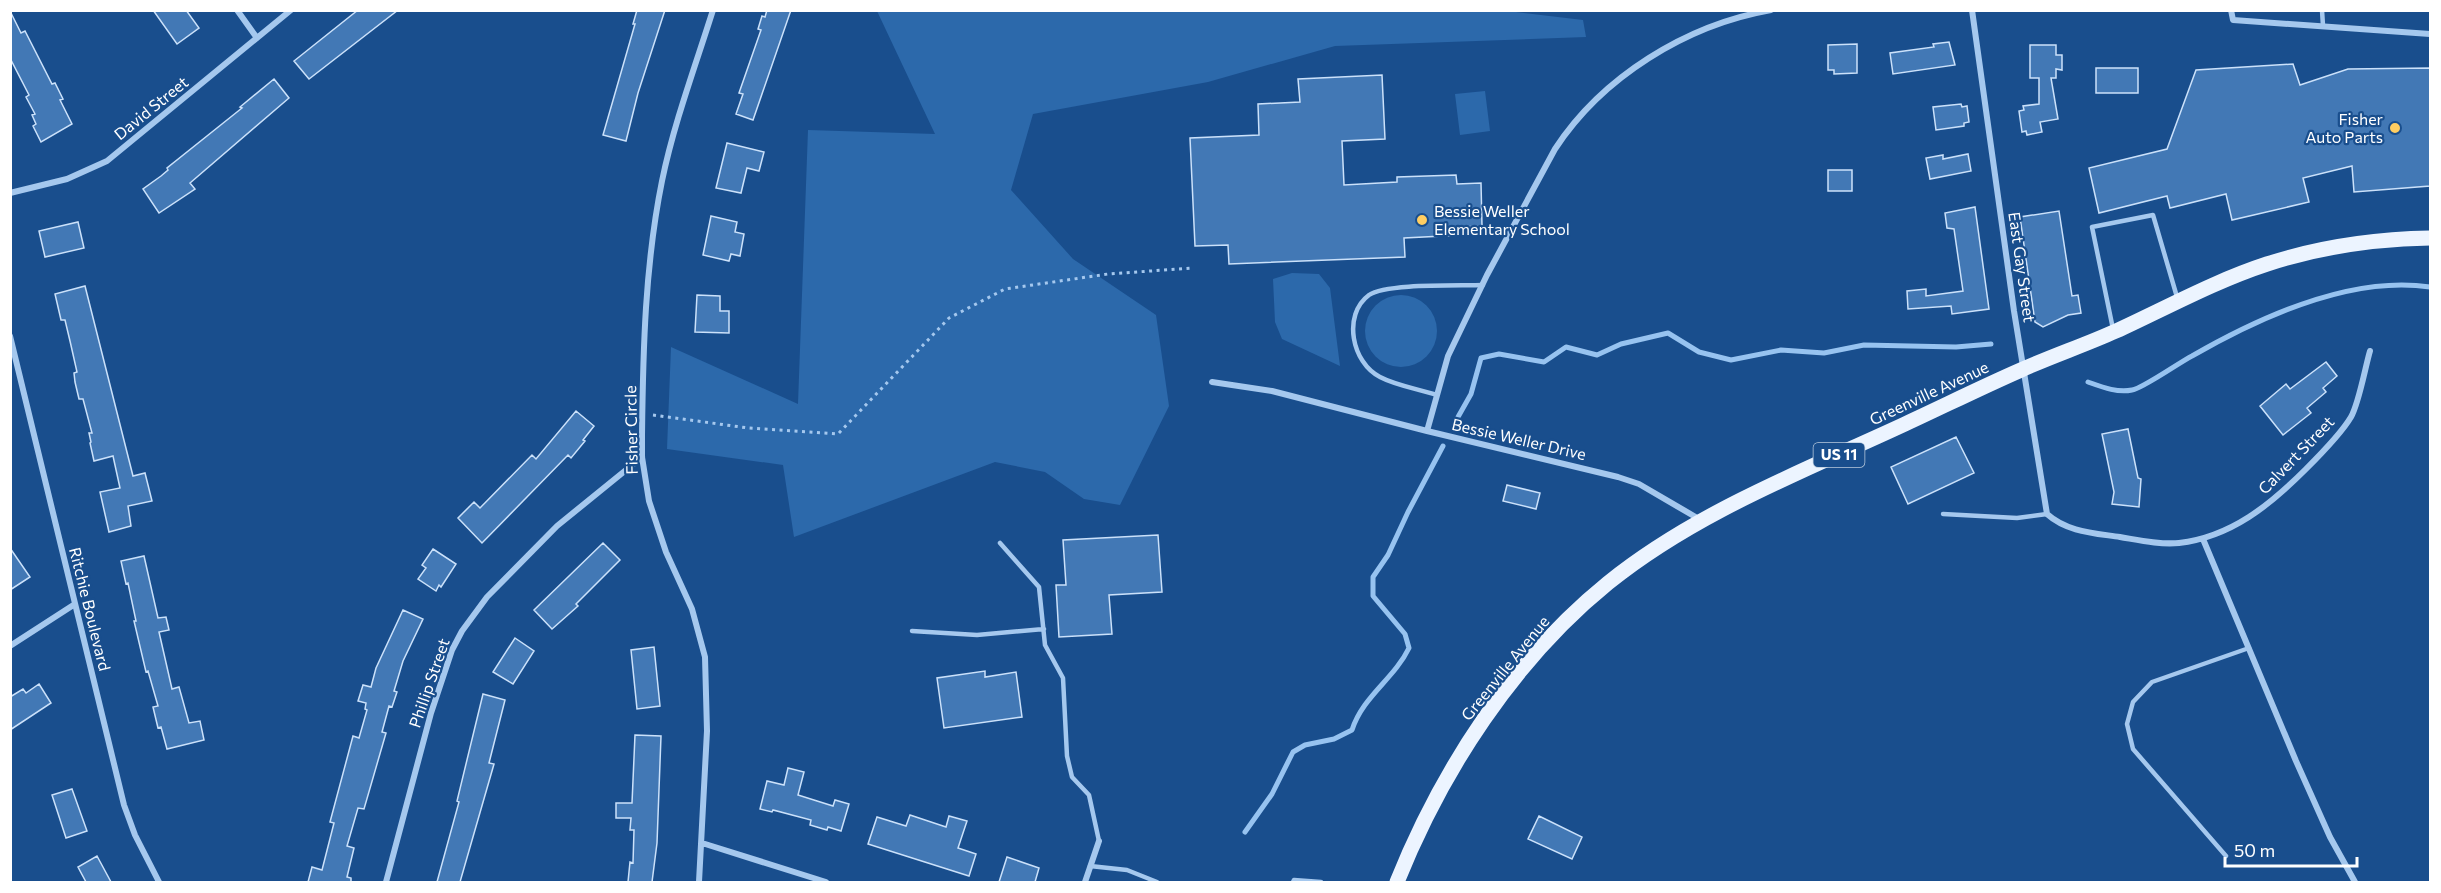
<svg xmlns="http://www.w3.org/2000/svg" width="2441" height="893" font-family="Commissioner,sans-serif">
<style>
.green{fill:#2c69ab}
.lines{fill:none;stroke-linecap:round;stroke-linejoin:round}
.stream{stroke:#97c3f0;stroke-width:5}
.building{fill:#4278b5;stroke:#cbe1fa;stroke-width:1.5}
.path{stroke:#a5c8ee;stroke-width:3;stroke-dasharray:3 4.5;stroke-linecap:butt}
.service{stroke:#a5c8ee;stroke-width:4.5}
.minor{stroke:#a5c8ee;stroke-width:6}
.primary{stroke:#ecf4ff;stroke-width:15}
.poi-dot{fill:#ffce62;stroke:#194e8d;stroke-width:2}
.labels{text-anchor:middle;stroke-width:4.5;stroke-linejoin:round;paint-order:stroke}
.shield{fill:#194e8d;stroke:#bacadd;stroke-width:1.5}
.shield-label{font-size:15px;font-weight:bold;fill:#fff}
.street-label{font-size:16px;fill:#fff;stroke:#194e8d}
.poi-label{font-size:16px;fill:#fff;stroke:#194e8d;text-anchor:end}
</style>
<rect width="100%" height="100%" fill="#194e8d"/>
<path class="green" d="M1508,11L1583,20L1586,37L1335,46L1208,82L1033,114L1011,190L1073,259L1156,315L1169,406L1120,505L1084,499L1045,472L995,462L794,537L783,465L667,449L671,347L798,404L808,130L935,134L877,11Z
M1485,91L1490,131L1460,135L1455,94Z
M1292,273L1319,274L1330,288L1340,366L1282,339L1275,322L1273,279Z
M1365 331a36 36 0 1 1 72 0a36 36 0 1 1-72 0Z"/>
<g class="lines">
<path class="stream" d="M2088,382C2102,387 2117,393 2132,390C2142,389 2180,362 2192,356C2258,318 2352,275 2430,287
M1458,417L1471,394L1481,358L1499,354L1544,362L1566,347L1597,355L1621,344L1668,333L1699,352L1731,360L1781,350L1824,353L1864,345L1956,347L1991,344
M1245,832L1272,794L1293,752L1305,745L1334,739L1352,730C1363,696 1394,679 1409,648L1405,634L1373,596V577L1388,555L1408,512L1443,446"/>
</g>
<path class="building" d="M153,10H186L199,28L177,44Z
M358,10H398L309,79L294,61Z
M637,10H665L638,93L626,141L603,135L635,24H633Z
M767,10H791L753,120L736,114L743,94L739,93L761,30L758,29L762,16L765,17Z
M10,11L21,33L25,31L52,84L55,83L63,99L60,100L72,124L41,142L33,126L36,124L32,115L35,114L26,97L29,95L10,58Z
M1949,42L1955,65L1893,74L1890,53L1934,47L1933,44Z
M1857,44V73L1834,74V70H1828V45Z
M2030,45H2056V55H2062V70L2056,69V78H2051L2058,119L2040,122L2042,132L2027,135L2026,131L2022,132L2019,111L2024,110L2023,106L2039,104V78H2030Z
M2293,64L2300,85L2348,69L2430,68V186L2354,192L2352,166L2303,178L2309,202L2232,220L2226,194L2170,208L2167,196L2099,213L2089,168L2167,149L2196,70Z
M2096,68H2138V93H2096Z
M1382,75L1385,139L1342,141L1344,185L1397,182V177L1456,175L1457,184L1481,183L1482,226L1463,227V235L1404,238L1405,257L1229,264L1228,245L1195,246L1190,138L1259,135L1258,104L1300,102L1298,79Z
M274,79L289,98L190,183L195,189L159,213L143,189L161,176L168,170L167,168L242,108L240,107Z
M1961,104L1962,107L1967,106L1969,122L1964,123V126L1936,130L1933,107Z
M727,143L764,152L759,171L747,168L741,193L716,188Z
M1968,154L1971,171L1930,179L1926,158L1943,155V159Z
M1828,170H1852V191H1828Z
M1975,207L1989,309L1952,314L1951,306L1908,309L1907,291L1926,289V296L1963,291L1954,229L1947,228L1945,213Z
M2059,211L2072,296L2078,295L2081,313L2068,315L2043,327L2035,322L2020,217Z
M711,216L737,222L735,232L744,234L740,256L731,254L729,261L703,255Z
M78,222L84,248L45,257L39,231Z
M85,286L133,476L145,473L152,501L128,506L131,526L109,532L100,492L120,488L113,456L94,461L90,443L91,442L89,433H92L83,399H79L75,382L74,373L77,372L70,341L65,320H61L55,294Z
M697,295L720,296V311H729V333L695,332Z
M2326,362L2337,376L2323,388L2326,392L2307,408L2311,413L2283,435L2260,406L2286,384L2290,389Z
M576,411L594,426L583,440L585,441L571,458L568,455L482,543L458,518L474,502L480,508L532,455L536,459Z
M2128,429L2138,478L2141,479L2139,507L2112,504L2114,492L2102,434Z
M1956,437L1974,473L1908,504L1891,467Z
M1507,485L1540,493L1536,509L1503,501Z
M1158,535L1162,592L1109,595L1112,634L1059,637L1056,585H1066L1063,540Z
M603,543L620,560L576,604L578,606L552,629L534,610Z
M10,548L30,577L10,590Z
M433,549L456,564L441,587L439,585L436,591L418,579L426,568L422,565Z
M144,556L158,618L166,617L169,630L159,632L172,689L179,687L189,723L200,721L204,740L167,749L161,727L158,728L153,707L158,706L148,671L146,672L134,621H136L128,583L126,584L121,561Z
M403,610L423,619L403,661L394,691L397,692L392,707L389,706L382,732L386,733L364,809L358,808L347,846L354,848L347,877L351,878V882H308L312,867L322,870L334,823L330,822L353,736L359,738L367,710L365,709L366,703L358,701L363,685L371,687L376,668Z
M515,638L534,651L513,684L493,672Z
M654,647L660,706L637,709L631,650Z
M985,671V677L1016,672L1022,717L944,728L937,678Z
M39,684L51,703L10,730V697L23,689L26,693Z
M483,694L505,700L489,763L494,764L460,882H437L459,802L457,801Z
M635,735L661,736L657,843L652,882H628L630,862L633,863L634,830H630L631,818H616V803H632Z
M788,768L804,772L798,795L833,806L835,800L849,804L841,831L828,827L827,830L810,825L811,820L773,810L772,812L760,809L767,781L784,785Z
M72,789L87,831L66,838L52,795Z
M910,815L946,827L949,816L967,821L958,848L976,854L969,876L868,844L877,817L906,826Z
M1539,816L1582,837L1572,859L1528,839Z
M97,856L111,882H86L78,867Z
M1007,857L1039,868L1035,882H999Z"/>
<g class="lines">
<path class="path" d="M653,415L748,428L838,434L949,318L1005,289L1108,274L1193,268"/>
<path class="service" d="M2322,10L2323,26
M2113,329L2092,227L2153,215L2177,297
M1437,395C1419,389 1397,386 1380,377C1352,363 1342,315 1369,295C1386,283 1460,286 1483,285
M1943,514L2017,518L2047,514
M1000,543L1039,587L1045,645L1063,678L1067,756L1072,777L1089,795L1099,841
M912,631L977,635L1044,629
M2226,856L2133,749L2127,724L2133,702L2152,682L2249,648
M1090,866L1127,870L1157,882
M1293,882L1294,880L1321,882"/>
<path class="minor" d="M237,10L257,38
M1972,10L2014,311L2047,514C2067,532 2094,533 2120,537C2138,540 2160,545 2179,543C2231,537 2270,505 2306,469C2320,455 2341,434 2351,417C2359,403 2365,368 2370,351
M2231,10L2233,20L2430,34
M10,193L67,179L107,161L291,10
M10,336L124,805L135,835L159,882
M1212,382L1272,391L1427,431
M1699,519L1639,484L1618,477L1427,431L1448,356L1487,275L1555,149C1602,77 1686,25 1771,10
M2203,539L2296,761L2330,837L2355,882
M10,646L75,604
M702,843L826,882
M386,882L431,713L452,650L462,631L487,597L557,526L642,457
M699,882L707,731L705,657L692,609L666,552L649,501L642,457V435C643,350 645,265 662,181C674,123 695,67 713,10
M1085,882L1099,841"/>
<path class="primary" d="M1397,882C1442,770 1513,660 1608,583C1696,512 1804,471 1905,424C1944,406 1982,387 2021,370C2052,356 2085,345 2116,331C2166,308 2215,281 2267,264C2319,247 2376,239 2430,238"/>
</g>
<g class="poi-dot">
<circle cx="2395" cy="128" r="6"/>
<circle cx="1422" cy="220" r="6"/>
</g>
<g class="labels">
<rect class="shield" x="1813.5" y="443" width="51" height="24" rx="4.5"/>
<g class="shield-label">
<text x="1839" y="460">US 11</text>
</g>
<g class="street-label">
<text transform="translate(151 108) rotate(-39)" y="6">David Street</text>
<text transform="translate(2022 267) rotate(82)" y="6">East Gay Street</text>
<text transform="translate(1929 393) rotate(-25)" y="6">Greenville Avenue</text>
<text transform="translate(631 430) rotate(-91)" y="6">Fisher Circle</text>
<text transform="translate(1519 439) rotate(13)" y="6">Bessie Weller Drive</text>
<text transform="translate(2296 455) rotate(-46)" y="6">Calvert Street</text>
<text transform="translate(90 609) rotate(76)" y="6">Ritchie Boulevard</text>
<text transform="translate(1505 668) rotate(-51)" y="6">Greenville Avenue</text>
<text transform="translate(429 683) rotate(-71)" y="6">Phillip Street</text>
</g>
<g class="poi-label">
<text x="2383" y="125">Fisher<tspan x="2383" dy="18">Auto Parts</tspan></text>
<text x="1434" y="217" text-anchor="start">Bessie Weller<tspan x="1434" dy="18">Elementary School</tspan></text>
</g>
</g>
<rect width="2441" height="893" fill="none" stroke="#ffffff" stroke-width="24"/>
<path d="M2225 857v9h132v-9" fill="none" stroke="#ffffff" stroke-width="3"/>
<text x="2234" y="857" font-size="18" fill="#ffffff" stroke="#194e8d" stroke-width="4.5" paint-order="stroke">50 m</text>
</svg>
